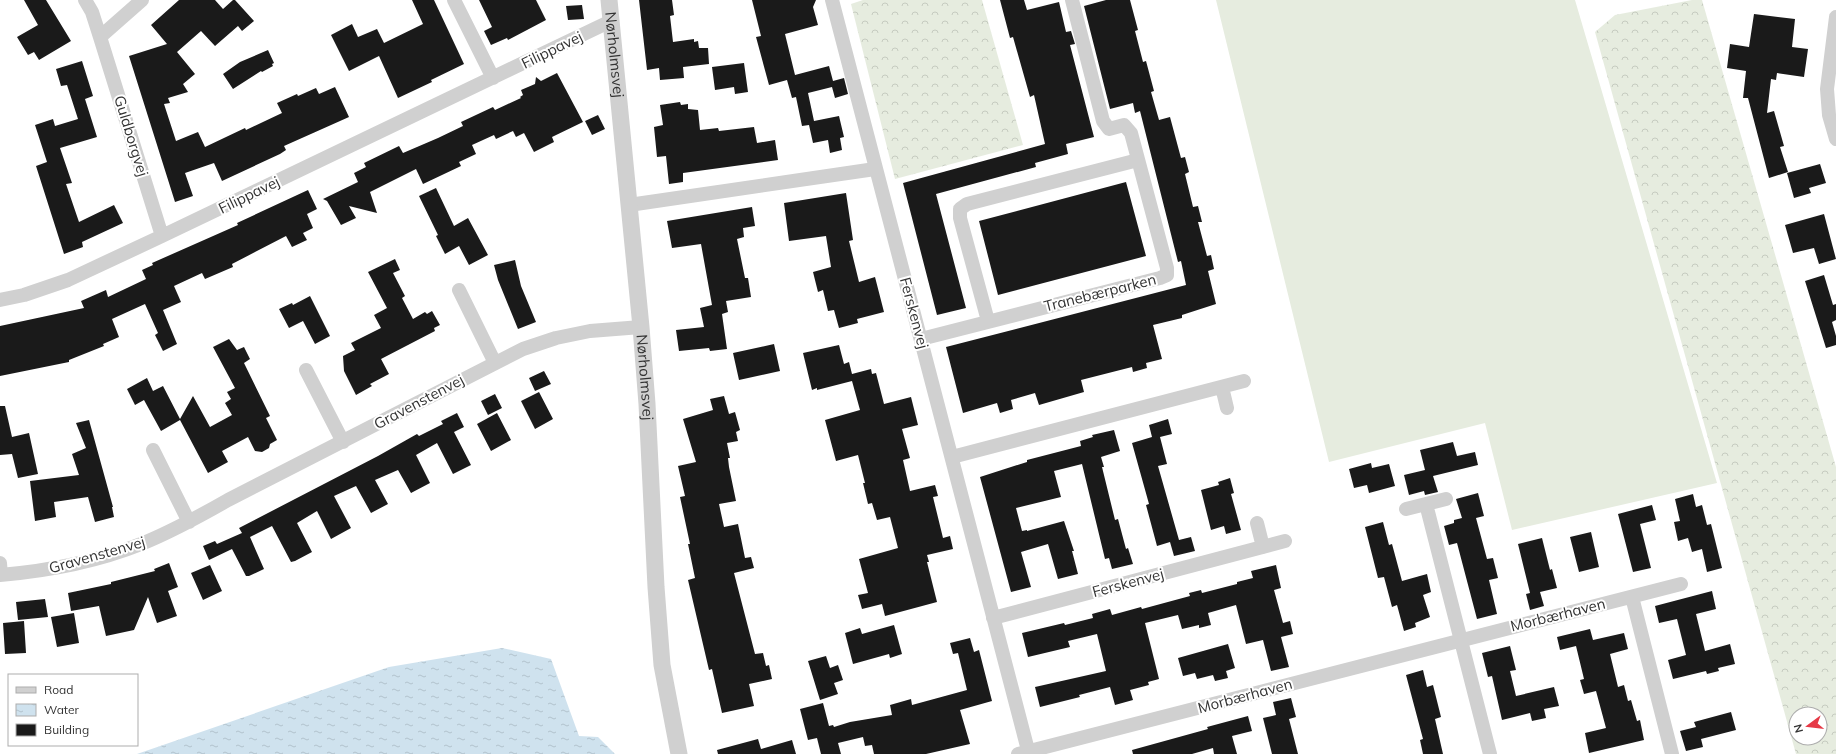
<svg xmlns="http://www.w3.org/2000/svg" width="1836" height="754" font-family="Mulish,sans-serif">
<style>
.grass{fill:#e6ecdf}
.forest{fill:url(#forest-crowns);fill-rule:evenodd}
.water{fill:url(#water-ripples)}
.building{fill:#1a1a1a}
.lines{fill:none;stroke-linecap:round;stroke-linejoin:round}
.minor{stroke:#d0d0d0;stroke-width:14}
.tertiary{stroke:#d0d0d0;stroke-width:17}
.labels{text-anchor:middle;stroke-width:4;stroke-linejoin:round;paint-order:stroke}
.street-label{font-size:15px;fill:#333;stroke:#fff}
</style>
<defs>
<pattern id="forest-crowns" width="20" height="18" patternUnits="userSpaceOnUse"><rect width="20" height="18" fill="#e6ecdf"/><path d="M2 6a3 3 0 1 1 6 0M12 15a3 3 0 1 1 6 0" fill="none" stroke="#c6cbc0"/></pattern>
<pattern id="water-ripples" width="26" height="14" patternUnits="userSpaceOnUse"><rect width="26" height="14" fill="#cfe2ee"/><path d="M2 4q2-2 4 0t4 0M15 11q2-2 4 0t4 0" fill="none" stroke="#b2c2cd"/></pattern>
</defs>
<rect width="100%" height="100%" fill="#fff"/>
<path class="grass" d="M1216,0H1575L1717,483L1512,530L1485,423L1329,462Z"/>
<path class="forest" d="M863,0H982L1023,145L895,179L851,4Z
M1692,0H1702L1836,467V754H1796L1595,32L1615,15ZM1796,714H1820V738H1796Z"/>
<path class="water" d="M502,648L551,659L579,736L598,737L615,754H137L389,667Z"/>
<path class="building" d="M24,0H46L71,41L39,60L34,52L28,55L17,37L38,25Z
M179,0H215L223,9L233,0H235L254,21L242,31L238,26L215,46L201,31L177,52L195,74L183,84L188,92L168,98L170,103L164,104L176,141L198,132L205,147L245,128L246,130L282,113L277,103L297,94L298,96L316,88L319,94L335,87L349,117L284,146L286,150L280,154L222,181L214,163L185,173L193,196L175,202L129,56L167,44L151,25Z
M412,0H434L464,64L431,80L432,82L398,98L379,56L349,71L331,35L352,24L358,37L377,29L384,43L423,24Z
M479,0H536L546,20L508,40L507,38L491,45L484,31L492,27Z
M639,0H672L674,15L670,16L673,42L694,39V42L698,41L699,48H708L709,64L683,67L684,78L660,80L659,68L647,70Z
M752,0H816L813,7L818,25L785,34L795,75L829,66L833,81L844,78L848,94L835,98L832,87L808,93L814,121L839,116L844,137L840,138L842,150L830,153L828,140L813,143L809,125L802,126L796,97L792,98L787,80L769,85L756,37L761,36Z
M1000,0H1024L1027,10L1059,2L1066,32L1071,31L1075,44L1070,45L1094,137L1066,144L1068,154L1035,163L1036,167L936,194L966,308L937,315L903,183L1045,144L1034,95L1030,97L1013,37L1010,38Z
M1106,0H1130L1138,30L1135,31L1143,62L1146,61L1154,91L1151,92L1159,120L1170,117L1181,158L1185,157L1189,172L1185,174L1193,207L1198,206L1202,222H1198L1207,256L1211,255L1214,269L1208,271L1216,304L1182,315V318L1153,325L1162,359L1146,363L1147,368L1133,372L1132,367L1081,380L1084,392L1039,405L1035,393L1011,400L1013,409L1000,413L997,403L963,413L946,347L1186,285L1181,261L1178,262L1140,111L1135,113L1133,103L1110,109L1084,6Z
M582,5L584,19L568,20L566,6Z
M1754,14L1795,19L1792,47L1808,49L1804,77L1777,73L1776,80L1771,79L1767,113L1774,111L1784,146L1780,147L1788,172L1769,178L1748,98H1743L1746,71L1727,68L1730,44L1749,47Z
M268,50L274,63L272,64L273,66L262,72L261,71L233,89L223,74L240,62Z
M82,61L93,96L85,99L97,137L60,148L72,183L66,184L79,222L114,205L123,223L82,242L83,247L64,254L36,166L47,162L35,125L53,119L55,126L78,119L67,85L61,86L56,69Z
M744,63L748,92L735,94L734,87L715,90L712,67Z
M557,73L583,122L552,137L554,142L534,152L524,133L516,137L513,131L496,139L494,135L472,145L476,154L459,162L461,166L423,184L416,169L370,192L377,213L349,206L356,218L341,225L327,201L323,199L358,182L354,173L366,167L364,163L399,146L403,153L438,138L463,126L461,122L493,107L495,110L521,98L520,97L523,95L521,90L535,84L536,77L541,81Z
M680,102L681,105L688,104V109L698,110L700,130L718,128L719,131L754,127L757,143L775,140L778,160L683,173V182L669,184L666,156L657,157L654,127L663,125L660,105Z
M598,115L605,129L592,135L585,121Z
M1820,164L1826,183L1809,188L1811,193L1794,198L1787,173Z
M1126,182L1146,256L998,295L979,221Z
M436,188L454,226L468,218L488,255L469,265L459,246L445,254L436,236L438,235L419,196Z
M308,190L317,209L307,214L313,228L303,233L307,240L292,247L286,236L232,264L233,267L205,279L202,273L174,286L181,302L163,310L177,344L163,351L155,335L158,333L145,304L112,319L119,337L103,344L104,346L69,360V362L0,376V326L84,308L81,301L106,290L108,297L146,279L142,270L153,265L152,263L238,225L237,223Z
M846,193L853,240L849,241L859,282L875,277L884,312L857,319L858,323L839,328L834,310L828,311L823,290L818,292L813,272L831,267L826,236L789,241L784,203Z
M752,207L755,226L743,228L744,237L737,239L745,278H748L751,297L726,301L728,312L722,314L727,349L710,351L709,348L679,351L676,330L704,327L700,308L712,305L701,244L672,248L667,221Z
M1824,214L1836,259L1819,264L1814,248L1793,253L1785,225Z
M395,259L400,270L393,273L405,296L402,298L413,319L425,312L427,314L432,311L440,325L434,328L435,331L381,359L389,374L370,384L372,386L356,395L344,371L343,356L355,350L351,343L381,328L374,315L387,308L368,272Z
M515,260L521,286L536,322L518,329L498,280L494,265Z
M1824,275L1833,305L1836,304V320L1832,322L1836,336V345L1826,348L1805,281Z
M310,296L330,336L315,344L303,321L289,328L279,309L292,303L293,305Z
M229,339L237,350L244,347L250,359L244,363L270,416L266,418L277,440L270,444L269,448L262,452L255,451L248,437L222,451L228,462L208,473L180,420L161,431L144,400L135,405L127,389L147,378L153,391L163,386L180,419L193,396L210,427L232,415L225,403L231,399L227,392L235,388L213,347Z
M774,344L780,371L739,380L733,353Z
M839,345L844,364L849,362L852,374L871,369L872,374L876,373L884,404L911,397L918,425L902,429L910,458L903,460L910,491L935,485L938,496L933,497L943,538L950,536L953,549L927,555L929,562H927L937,602L885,616L882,604L862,609L858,595L868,593L859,559L898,548L890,517L877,520L872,503L868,504L863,483H865L858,455L836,461L825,420L860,410L852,381L817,390V388L812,390L803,353Z
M544,371L551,384L535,391L529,378Z
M539,392L553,419L535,429L521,401Z
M495,394L502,408L488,415L481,401Z
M724,396L729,414L735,412L740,430L736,432L738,441L727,443L730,458H728L729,467L736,501L719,504L724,527L738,524L745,558L751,557L754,568L734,573L755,654L763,653L766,666L769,665L772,679L749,684L754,706L722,713L712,669L709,670L688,580L695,578L688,544H690L680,497L685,496L678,466L696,462L683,419L713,410L710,399Z
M0,406H5L12,437L29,433L38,474L18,478L12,454L0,455Z
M457,413L464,427L454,432L471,465L453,474L437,443L416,455L430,483L411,493L398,470L375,480L388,504L371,513L356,486L334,496L351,528L331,539L317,511L297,523L312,552L295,561L291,562L272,526L250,537L264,569L249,576H246L232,549L209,560L203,546L215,541L217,544L242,533L239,528L378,456L417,434L419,436L443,424L441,421Z
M497,413L511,440L491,451L477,424Z
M1168,419L1172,434L1160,437L1167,464L1158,466L1179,540L1191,537L1195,551L1174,556L1170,542L1157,546L1146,505L1149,504L1132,443L1152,437L1149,425Z
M89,420L113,507H112L114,517L95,522L88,497L54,502L56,517L35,521L30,481L79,475L72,454L86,448L76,423Z
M1114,430L1120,451L1101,457L1104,467H1102L1115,520L1118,519L1126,549L1128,548L1133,564L1112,569L1109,558L1105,559L1082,464L1054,471L1061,497L1016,508L1022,531L1027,530V531L1064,521L1074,551H1072L1078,574L1058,579L1048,544L1021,552L1031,587L1011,592L980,477L1027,462V460L1081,446L1080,441L1093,437L1092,435Z
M1453,442L1457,456L1475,452L1478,465L1433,476L1438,492L1425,495L1424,491L1409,495L1404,475L1425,470L1420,450Z
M1371,463L1372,468L1389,464L1395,486L1369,493L1367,485L1354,488L1349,469Z
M1230,478L1234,493L1231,494L1241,530L1226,534L1224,526L1211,530L1201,490L1219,485L1218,482Z
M1478,493L1484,516L1476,518L1487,559L1493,558L1498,578L1489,580L1497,614L1477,619L1457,543L1449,545L1444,526L1454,523V520L1462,518L1456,499Z
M1693,494L1696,507L1702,505L1707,525L1711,524L1722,568L1707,572L1702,549L1692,552L1688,538L1678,541L1674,522L1680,521L1675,499Z
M1652,505L1656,520L1640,524L1651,568L1633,572L1618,514Z
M1383,522L1389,545L1392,544L1402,581L1427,574L1431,592L1423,595L1430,617L1415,623L1416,627L1404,631L1397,605L1392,607L1384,577L1378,578L1365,527Z
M1591,532L1599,567L1579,572L1570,537Z
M1542,538L1550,570L1552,569L1557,588L1540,592L1544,606L1530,610L1526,594L1530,593L1518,544Z
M169,563L178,587L168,591L177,616L157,623L148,597L134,630L106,636L99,606L71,611L68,593L111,584V582L155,571L154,569Z
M210,565L222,591L203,600L191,573Z
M1276,565L1281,588L1274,590L1283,623L1290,621L1293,634L1281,637L1289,667L1271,671L1263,640L1246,644L1236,605L1208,613L1211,625L1199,628V625L1182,629L1178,615L1145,623L1159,679L1148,682L1149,685L1130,690L1133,700L1115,705L1110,687L1079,695L1080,697L1040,707L1035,687L1106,671L1097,634L1068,641L1070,647L1028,657L1022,633L1064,623L1065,625L1093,618L1092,614L1110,609L1112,615L1141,607L1142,609L1190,596L1189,593L1201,590L1202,593L1237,584V582L1253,578L1251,571Z
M1712,591L1716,609L1696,614L1705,651L1730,644L1735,664L1718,668L1719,671L1707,674L1706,671L1673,679L1668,660L1686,655L1677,619L1659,623L1655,606Z
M45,599L48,617L18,620L16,602Z
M74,613L79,643L57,647L51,617Z
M24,621L26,653L5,654L3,623Z
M894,625L902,654L890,658L889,654L853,664L845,633L860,628L862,634Z
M1590,629L1593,640L1624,633L1628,649L1610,654L1618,687L1624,685L1628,701L1631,700L1637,721L1640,720L1644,740L1589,753L1585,733L1606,728L1596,691L1584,694L1580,680L1584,679L1576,646L1560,650L1557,637Z
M970,638L974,652L979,650L992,701L960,710L970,744L926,754H874L872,745L865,746L863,737L838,743L841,754H821L817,738L808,740L800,709L823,703L829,726L833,725L834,727L850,722L892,715L890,705L911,699L912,705L967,690L958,653L953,654L950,643Z
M1228,644L1235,668L1226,671L1228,678L1215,681L1213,675L1197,679L1195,673L1183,676L1178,658Z
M1510,646L1516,670L1510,671L1516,696L1554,687L1559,706L1544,709L1546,718L1532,721L1530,713L1502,720L1492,676L1488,677L1482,653Z
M826,656L830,668L838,665L843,680L834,683L838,694L820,700L808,661Z
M1423,670L1427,687L1433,685L1441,717L1435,719L1443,754H1423L1420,740L1423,739L1406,675Z
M1291,698L1296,717L1289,719L1298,754H1272L1263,718L1276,715L1273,702Z
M1731,712L1736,730L1701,739L1703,747L1686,751L1680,731L1696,727L1694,722Z
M1248,716L1252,731L1232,736L1237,754H1214L1213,748L1192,754H1133L1132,750L1208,729L1207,727Z
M758,739L761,749L792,740L796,754H718L717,750Z"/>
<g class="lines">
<path class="minor" d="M85,0L92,12L100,37L162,236
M454,0L493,78
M832,0L1029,754
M1836,17L1827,89L1829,115L1836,139
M100,37L142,0
M629,205L875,169
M459,290L495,363
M0,300L24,295L68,280L162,236L611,21
M988,321L960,218V209L967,204L1138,160
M921,339L1160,278L1167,275V268L1131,133L1124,125L1109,129L1103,121L1072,0
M306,370L343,442
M1222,387L1227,408
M153,450L189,522
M952,457L1244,381
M1426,504L1490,754
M1406,509L1446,499
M1257,523L1263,547
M0,563L1,575
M0,575C47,571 96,562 141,544C171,532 200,516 228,500L523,349L556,338L590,331L641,327
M1632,597L1672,754
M993,618L1285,541
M1018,754L1681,584"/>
<path class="tertiary" id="s1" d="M609,0L641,327L647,404L656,587L662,665L679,754"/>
</g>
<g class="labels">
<g class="street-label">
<text transform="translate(552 50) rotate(-26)" y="5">Filippavej</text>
<text dy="5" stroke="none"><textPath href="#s1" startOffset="55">Nørholmsvej</textPath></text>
<text transform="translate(131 136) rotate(73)" y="5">Guldborgvej</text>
<text transform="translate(249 195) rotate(-26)" y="5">Filippavej</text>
<text transform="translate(1100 293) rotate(-14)" y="5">Tranebærparken</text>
<text transform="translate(914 313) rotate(75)" y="5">Ferskenvej</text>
<text dy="5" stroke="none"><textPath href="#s1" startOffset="379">Nørholmsvej</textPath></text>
<text transform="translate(419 402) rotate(-28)" y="5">Gravenstenvej</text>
<text transform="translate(97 555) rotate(-16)" y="5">Gravenstenvej</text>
<text transform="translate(1128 583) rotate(-15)" y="5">Ferskenvej</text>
<text transform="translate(1558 615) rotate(-14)" y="5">Morbærhaven</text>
<text transform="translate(1245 696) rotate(-15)" y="5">Morbærhaven</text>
</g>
</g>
<rect x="8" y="674" width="130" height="72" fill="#ffffff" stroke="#adadad"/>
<rect x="16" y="687" width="20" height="6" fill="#d0d0d0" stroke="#adadad"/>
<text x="44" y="694" font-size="12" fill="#333333">Road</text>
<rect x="16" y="704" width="20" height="12" fill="url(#water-ripples)" stroke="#adadad"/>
<text x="44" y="714" font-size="12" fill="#333333">Water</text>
<rect x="16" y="724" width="20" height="12" fill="#1a1a1a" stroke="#adadad"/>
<text x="44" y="734" font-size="12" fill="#333333">Building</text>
<g transform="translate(1808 726) rotate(255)"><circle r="19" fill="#ffffff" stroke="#adadad"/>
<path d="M0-3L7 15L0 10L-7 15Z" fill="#e63946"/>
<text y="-6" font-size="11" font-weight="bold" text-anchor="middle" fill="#333333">N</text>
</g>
</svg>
